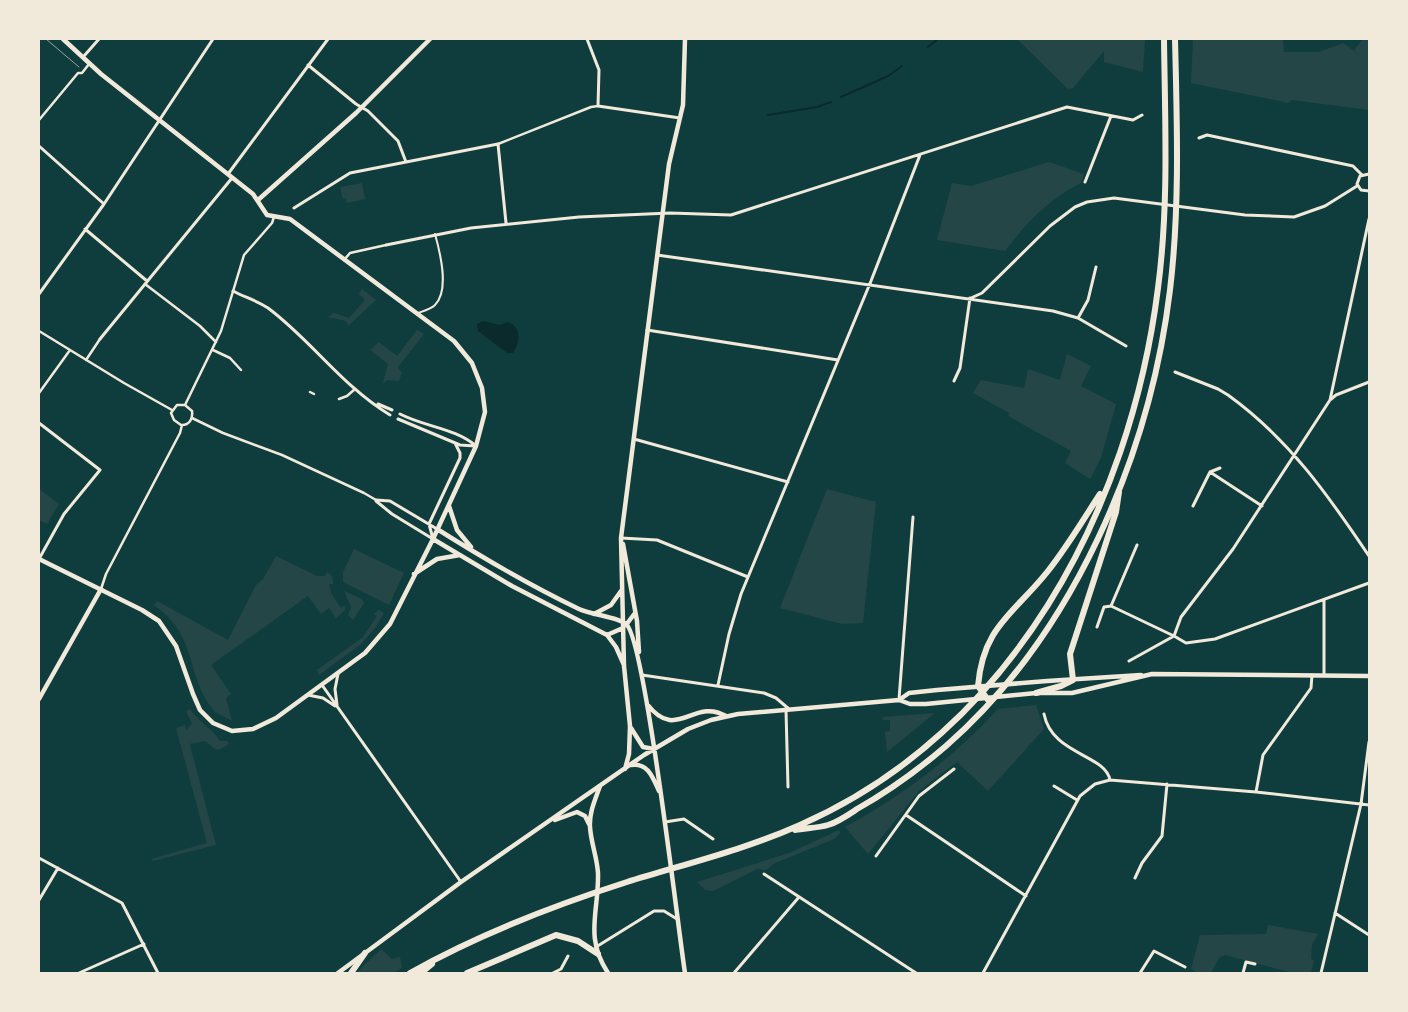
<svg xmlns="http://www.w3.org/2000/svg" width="1408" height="1012" font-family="'Crimson Pro',serif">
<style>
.green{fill:#244646}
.water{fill:#0a2a2b}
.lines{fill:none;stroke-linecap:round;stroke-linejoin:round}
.stream{stroke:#0a2a2b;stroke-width:2}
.service{stroke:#f1e9da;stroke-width:2}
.pedestrian{stroke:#f1e9da;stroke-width:2.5}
.minor{stroke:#f1e9da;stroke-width:3}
.tertiary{stroke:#f1e9da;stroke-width:4.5}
.secondary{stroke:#f1e9da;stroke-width:4.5}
.motorway{stroke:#f1e9da;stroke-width:6}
.tram{stroke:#97a49c;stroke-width:1}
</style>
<rect width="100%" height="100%" fill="#0f3d3e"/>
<path class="green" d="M1017,39H1145L1143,72L1104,62V51L1073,88L1068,89Z
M1193,39H1283L1284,52H1319L1343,43L1360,55L1354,50L1363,39H1369V110L1292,100L1289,103L1191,83Z
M1049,162L1084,174L1081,183C1050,198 1025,224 1005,251L937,240L952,183L971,186Z
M362,183L365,199L347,203L346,198L343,199L340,187Z
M362,289L376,300L348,326L346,321L328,317L334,313L349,318L365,300L359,294Z
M417,330L424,334L398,367L402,373L399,381L388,380L383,383L388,364L370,350L379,342L397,356Z
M1067,354L1091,366L1081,386L1116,404L1101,458L1090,479L1065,463L1071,451L1008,416L1009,413L973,393L981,380L1024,388L1028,369L1060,380Z
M39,489L59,504L47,524L39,520Z
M827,489L876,502L863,623L842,624L780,608Z
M354,549L404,573L389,605L343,582V572Z
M276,556L317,576H325L327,572C332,575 333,578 333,584H329L331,593L341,608L345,605V610L336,618L329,608L321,614L308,596L211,665L231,694L226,698L232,721L215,712L208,703C186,667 195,634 154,605L157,601L228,640L256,585L263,579Z
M344,591L362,599L364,603L353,620L348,615L351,607Z
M379,610L384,613L376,627L361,644L319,675L317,670L363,637L377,616L374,614Z
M1036,705L1044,729L988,791L957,762L919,791L868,854L845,827C903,795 953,758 998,709Z
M190,709C199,723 212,728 220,741H227L229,744L219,750L215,749L205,741L190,744L188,737L216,845L153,861L151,859L207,843L176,728L185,725L186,730L192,724L186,711Z
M935,713L887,752L885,732L890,731V720H883L882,717Z
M839,830L840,833L834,839L775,863L766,870L757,869L713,891L705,890L697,882L789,853Z
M1268,925L1318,934L1312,945L1311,959L1314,960L1311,973H1293L1225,955L1219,958L1211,973H1198L1191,969L1200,935L1266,934Z
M381,949L392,959L400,957L402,968L393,973H356Z"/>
<path class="water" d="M483,321L500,325L508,322C522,327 520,343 513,353H507L478,331L477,324Z"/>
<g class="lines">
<path class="stream" d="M928,47L938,39
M841,97L888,76L902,66
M768,115L817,107L831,102"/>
<path class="service" d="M418,313C424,311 431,309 435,305C450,290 440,252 435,234"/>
<path class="pedestrian" d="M39,120L78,73H82L89,64
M498,144L591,107L598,106
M344,260L350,253L386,245
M145,284L200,326L216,342
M39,331L124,383L172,410
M213,350L230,358L241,370
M86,360L100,339
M310,392L314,394
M39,393L70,350
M339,399L347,396L355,389
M192,418L223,433L282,455L364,493L376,500
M181,425L174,420L171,413L177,405H185
M101,589L106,574L180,433L182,425C190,425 193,418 192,411L185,405L221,331L244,255L272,223L274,217"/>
<path class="minor" d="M587,39L599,70L598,106L680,118
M84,56L99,39
M308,65L356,104L368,111L398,141L406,162
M1199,138L1207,135L1353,166L1362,175
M39,146L104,204
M228,174L328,39
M1369,174L1360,176L1357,184L1361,190L1369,191
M1085,182L1111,116
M294,208L350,173L498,144L506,223
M85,229L147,281
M386,245L471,228L579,217L670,213L731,215L1067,107L1133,120L1142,115
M657,255L1053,311L1078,318L1126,346
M233,291C244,297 258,301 268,308C311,340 342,386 390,415
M39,294L104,204L213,39
M971,298L982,293L1050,226L1075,207L1087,202L1114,198L1245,215L1294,217L1325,206L1357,186
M1078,318L1088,300L1096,267
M647,330L838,360
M100,339L232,178
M1175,372L1218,389L1228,395C1289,439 1328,495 1369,556
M954,381L960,368L970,298
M1330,400L1336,395L1369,382
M378,404L392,410
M400,414C425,427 455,428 476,446
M398,419L460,445L475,446
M39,423L100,470L64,514L39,559
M634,439L788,482
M1210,472L1262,506
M376,500L390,501L437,529
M376,501L392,514L433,539
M1193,506L1210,472L1220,468
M621,538L657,540L748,577
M433,539L429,524L460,458V453L455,443
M1324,600V675
M1111,606L1137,545
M1097,627L1104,607L1111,606L1174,636L1181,617L1233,549L1330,400L1369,219
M1129,661L1174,636L1186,643L1215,639L1369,583
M642,675L764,693L776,698L789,709
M322,685L461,882
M718,685L729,634L741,594L871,281L920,155
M308,695L323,698L335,706
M899,699L913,517
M337,705L335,689L338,674
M786,710L788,787
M1044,714C1052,755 1105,754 1110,780
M1054,786L1077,800
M1256,792L1263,755L1311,688L1312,675
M906,815L1026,896
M665,822L684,819L713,839
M876,856L919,796L954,769
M39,858L122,903L158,973
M764,874L916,973
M1135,878L1142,863L1162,836L1167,784
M39,900L58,868
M1335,913L1369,935
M596,947L654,911H664L677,919
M79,973L144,944
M553,973L561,969L568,956
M734,973L799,897
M983,973L1080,796L1095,784L1110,780L1256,792L1369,805
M1140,973L1154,951L1185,967
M1243,973L1246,962L1255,964
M1321,973L1361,804L1369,742"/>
<path class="tertiary" d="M258,200L356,113L430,39
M39,699L101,589"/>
<path class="secondary" d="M449,506L457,530L471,547
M437,529C483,558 531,586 579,609C592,615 618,617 626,624C645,638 678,929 685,973
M433,539L512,586L607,635L616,647L624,665
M623,544L637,621L639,652
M39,559L142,610L159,621L176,646L193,694L200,710L213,723L232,731L253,729L276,718L365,653L390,624L433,539L476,446L485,412L482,388L472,363L454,341L290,219L267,215L253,194L101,74L63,39
M414,574L437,559L460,555
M594,614L611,605L621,591
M626,625L635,613
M607,635L623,628
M899,700L910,704H926L1036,693H1072L1152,674L1369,676
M647,704C677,743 693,697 726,716
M631,728L643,747L654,749
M631,765C648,762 653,778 659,791
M625,769L629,754L630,726L624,666L621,538L669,164L683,105L685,39
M600,786C595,800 589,813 590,827C591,843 597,857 598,873C599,912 584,937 608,973
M555,820L577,812L585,816L589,824
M338,973L461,882L644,755L688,729L711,720L738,714L899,700L909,693L937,690L1047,681L1141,675"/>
<path class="motorway" d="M1036,693L1061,686L1073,680L1070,654L1116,512L1119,492
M988,700L978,686C983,626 1014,614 1048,571C1067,547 1083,520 1100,494
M795,830C806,828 818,828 828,825C838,822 848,815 857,809C889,791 918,770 946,746C1073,635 1150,455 1170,290C1180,207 1177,123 1175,39
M351,973L365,953
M410,973C479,934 552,906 627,882C685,864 744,850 800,825C1012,732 1130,510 1158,288C1169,205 1165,122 1164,39
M421,973L432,964
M467,973L556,935L578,941L598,954"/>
<path class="tram" d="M46,39L79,67"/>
</g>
<rect width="1408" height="1012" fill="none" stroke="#f1e9da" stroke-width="80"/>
</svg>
